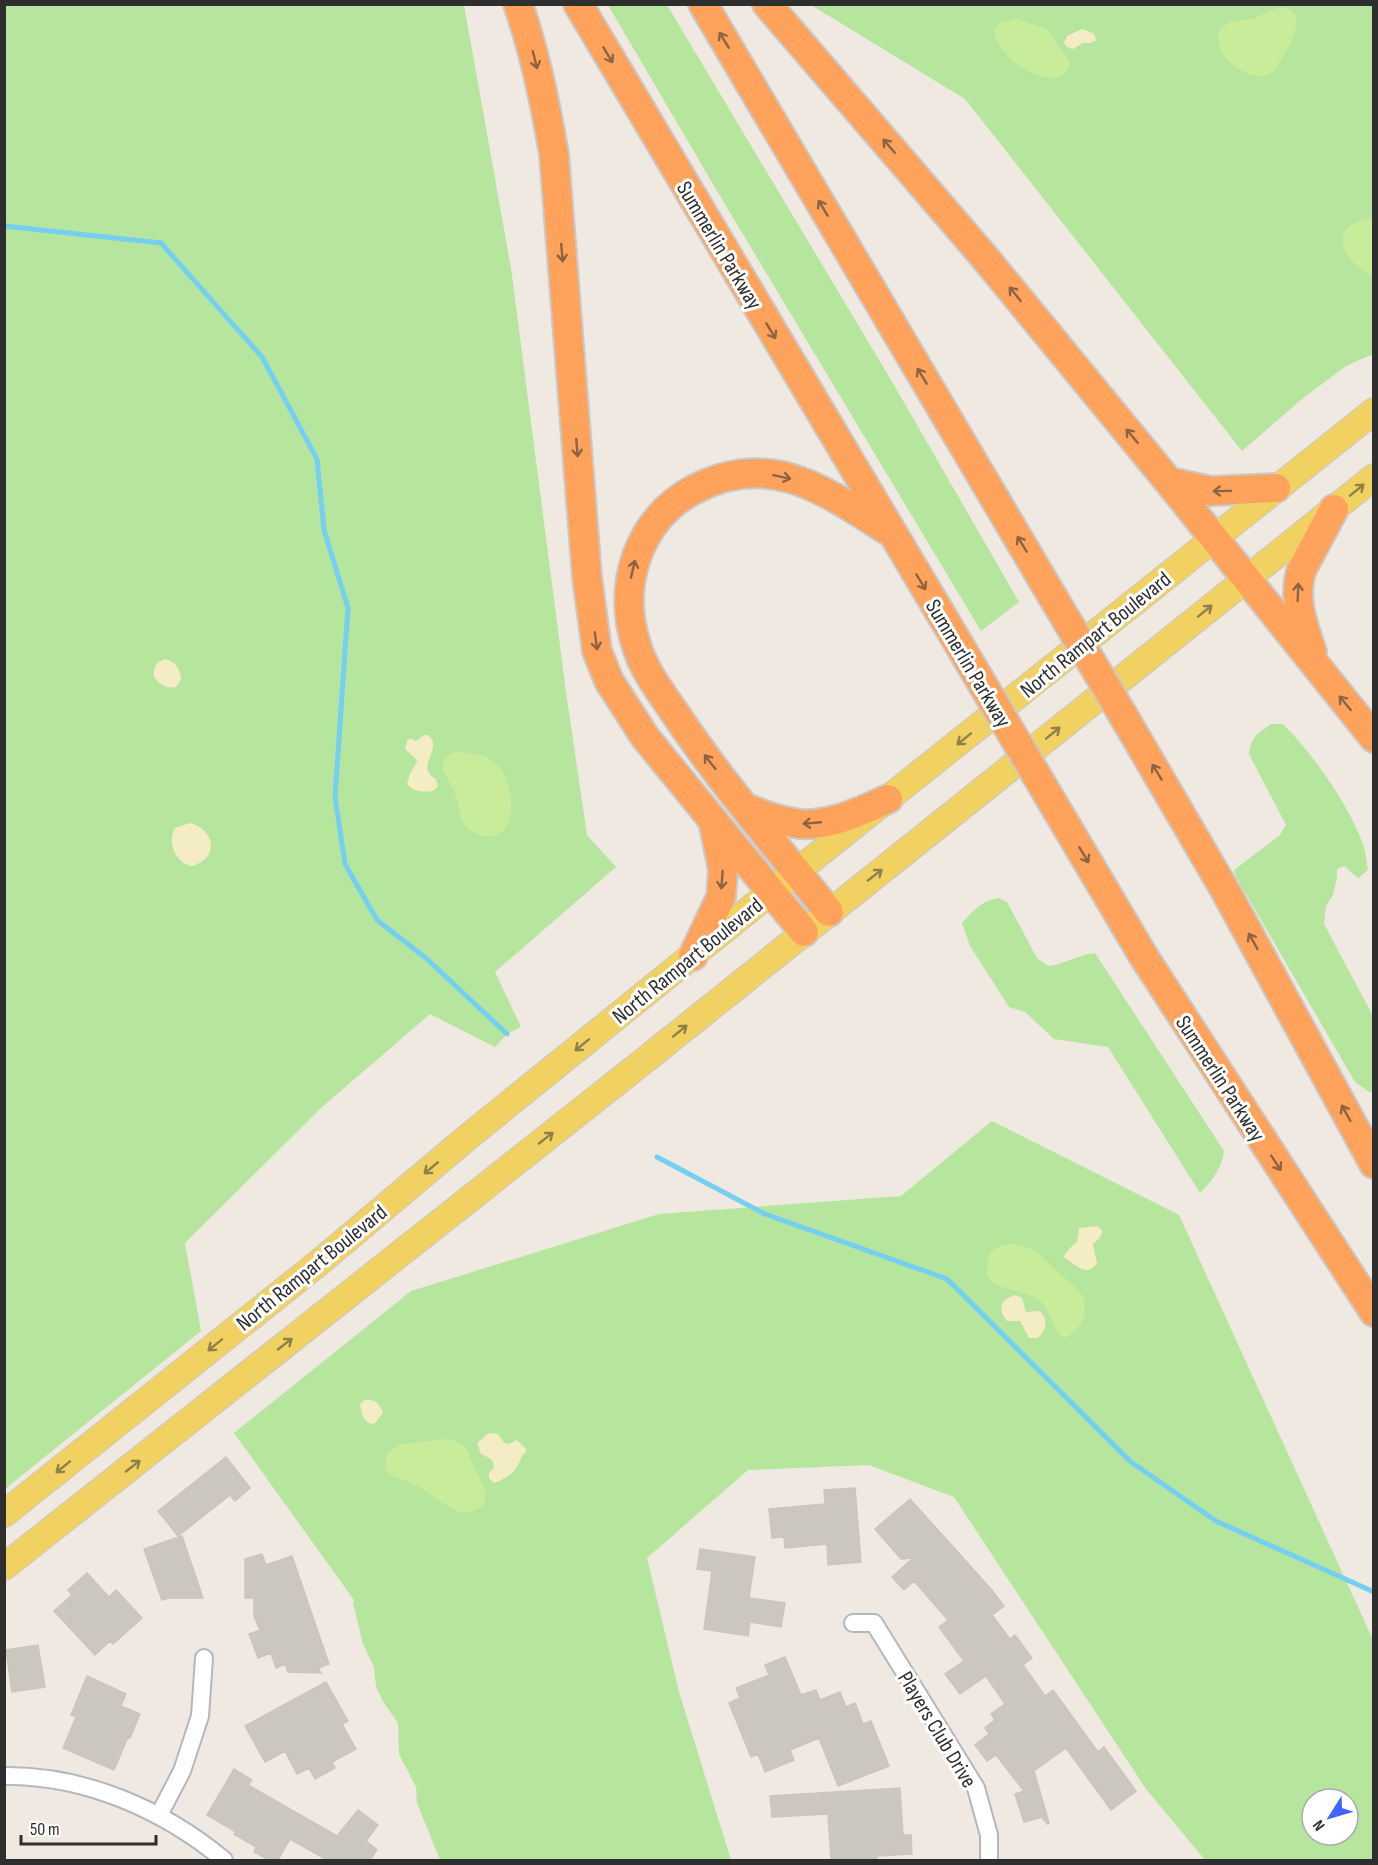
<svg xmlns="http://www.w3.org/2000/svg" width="1378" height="1865" font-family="'Sofia Sans Condensed',sans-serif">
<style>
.green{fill:#b6e59e;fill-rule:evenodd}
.sand{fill:#f3ecc5}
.pitch{fill:#c9ec9a}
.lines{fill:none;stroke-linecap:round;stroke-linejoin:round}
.stream{stroke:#75cff0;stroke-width:5}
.building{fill:#cbc7bf;stroke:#cbc5ba;stroke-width:1.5}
.street-casing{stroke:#b4b7c1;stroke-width:20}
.primary-casing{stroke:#c9c9c9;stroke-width:28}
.highway-casing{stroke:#c9c9c9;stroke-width:32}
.street{stroke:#fff;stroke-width:16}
.primary{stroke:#f2d163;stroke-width:26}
.highway{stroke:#ffa35c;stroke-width:28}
.highway-bridge-casing{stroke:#c9c9c9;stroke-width:32;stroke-linecap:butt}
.highway-bridge{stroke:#ffa35c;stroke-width:28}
.oneway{stroke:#8c6343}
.oneway2{stroke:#908048}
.labels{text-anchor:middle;stroke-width:6;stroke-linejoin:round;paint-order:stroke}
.street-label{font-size:22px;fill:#2e2e2e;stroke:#fff}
</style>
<rect width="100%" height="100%" fill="#efe9e1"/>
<path class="green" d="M5,5H464L511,268L566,692L587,835L616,867L495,972L521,1027L507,1034L495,1047L430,1014L321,1108L185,1243L201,1331L5,1489Z
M608,5H667L894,385L1019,602L981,631L717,191Z
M811,5H1373V354L1346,366L1302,399L1242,451L965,99Z
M1271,724H1283C1313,754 1350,806 1364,847C1366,854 1366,863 1368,870L1358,878L1344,866L1337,869V877L1333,895L1326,906L1324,924L1373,1016V1091L1369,1092L1355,1082L1236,877L1234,870L1279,836L1286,825L1249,754C1251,737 1257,734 1271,724Z
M999,898L1007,902L1037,958L1048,966C1065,964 1078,955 1095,953L1224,1151C1222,1168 1212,1181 1200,1193L1108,1047L1054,1039L1025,1012L1009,1007L970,946L962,923C973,911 982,900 999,898Z
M992,1121L1179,1215L1373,1640V1860H1205L1146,1789L954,1497L869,1465L748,1470L647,1558L679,1692L731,1860H440L417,1803L416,1787L399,1754L398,1723L384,1703L376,1687L374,1667L363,1644L353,1603L354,1600L234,1433L411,1291L659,1214L901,1196ZM1312,1799H1348V1835H1312Z"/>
<path class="sand" d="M1082,29L1093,33L1096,38L1095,41L1090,43H1083L1073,49L1067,47L1064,43L1067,36Z
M166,659C176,662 181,671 181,680L176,687C167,689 160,685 154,677C153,668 156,661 166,659Z
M424,735H428C445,749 413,766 436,779L438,786L433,791C423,792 414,793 407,784L410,774L417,762L416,759L405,749L407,741L410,738L416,741Z
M190,823C216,830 219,859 192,866C175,863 167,842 175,828Z
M1097,1226L1102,1230C1102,1237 1098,1240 1093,1244L1097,1263C1086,1279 1075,1263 1063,1257L1069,1249L1077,1242L1079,1228Z
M1015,1295L1022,1298L1026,1312L1039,1311C1049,1318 1046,1331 1038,1338H1029L1020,1321H1007C997,1309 1000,1300 1015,1295Z
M364,1400C375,1399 379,1403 383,1413L374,1424L368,1423L363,1417L360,1405Z
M489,1433L498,1434L504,1443L508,1444L517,1440L526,1449V1452C520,1457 521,1459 518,1465C515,1473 503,1480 494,1483L489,1478V1473L494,1467C493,1457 488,1458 481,1454L477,1443Z"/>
<path class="pitch" d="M1282,7C1309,14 1292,41 1283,56C1280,61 1277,67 1273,71C1269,76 1261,77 1256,76C1245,74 1231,65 1225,57C1215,43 1214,26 1234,21C1240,20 1246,20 1252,19C1261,16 1269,11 1278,8Z
M1016,19L1045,28L1049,32L1070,62C1061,102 995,58 994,30L1000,23Z
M1373,218H1374L1373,276C1356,270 1329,242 1351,225C1357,221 1366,220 1373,218Z
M458,751C471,754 486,754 497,764C512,777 519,824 499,834C486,840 469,833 463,822C459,814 459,803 456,795C451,779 427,761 458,751Z
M1009,1244C1035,1244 1048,1263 1066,1280C1070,1284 1077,1287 1080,1292C1092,1308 1081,1332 1064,1338C1051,1329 1052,1310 1039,1300C1020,1286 978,1293 988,1259C991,1248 999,1246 1009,1244Z
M445,1439L453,1440L465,1447L486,1492V1498L483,1506L469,1513L459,1512L444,1504L416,1485L390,1475L386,1469L385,1462L387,1454L398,1445Z"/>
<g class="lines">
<path class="stream" d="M4,226L161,243L262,357L317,459L324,530L348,608L335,797L345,864L377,920L427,959L507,1034
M657,1157L765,1214L947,1279L1131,1462L1216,1521L1374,1592"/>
</g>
<path class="building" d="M226,1457L250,1488L235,1501L230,1495L178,1536L158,1511Z
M855,1488L861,1562L828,1565L827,1544L785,1548L784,1537L772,1538L769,1509L825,1504L824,1490Z
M910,1499L991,1589L1004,1606L992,1615L1010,1639L1015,1635L1032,1658L1023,1665L1045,1696L1053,1690L1098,1752L1104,1747L1136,1791L1111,1810L1066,1748L1034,1771L1049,1823L1047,1824L1042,1817L1024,1822L1015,1794L1024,1791L996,1755L987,1761L975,1745L989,1734L985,1728L995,1720L991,1714L1005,1704L986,1676L960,1694L945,1674L964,1661L939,1627L948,1620L914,1581L904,1590L892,1577L913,1558L901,1559L875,1529Z
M182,1536L203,1598H169L162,1600L144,1549Z
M700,1549L755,1557L749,1598L785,1603L781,1627L750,1622L748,1636L704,1629L712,1571L697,1569Z
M262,1554L266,1565L292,1556L329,1664L318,1668L321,1673L288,1672L285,1664L276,1668L271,1653L258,1658L249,1634L260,1630L254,1616V1598H245V1559Z
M87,1573L109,1597L116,1590L142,1618L113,1644L110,1641L95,1655L54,1611L72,1595L68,1590Z
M38,1645L45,1687L12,1692L6,1650Z
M785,1657L801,1695L816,1690L820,1700L840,1692L846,1707L855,1703L863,1724L871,1721L889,1766L838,1786L819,1738L790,1750L794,1760L765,1772L758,1754L751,1757L729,1703L740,1698L736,1688L769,1675L765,1665Z
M87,1676L126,1694L121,1706L140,1714L130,1738L128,1737L114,1770L63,1748L76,1717L71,1715Z
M326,1682L348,1721L342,1724L356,1749L332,1762L335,1768L315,1779L309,1768L297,1774L285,1751L265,1762L245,1726Z
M234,1769L252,1780L248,1785L337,1836L358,1810L378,1825L366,1841L377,1850L370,1860H327L290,1839L278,1860H269L254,1852L256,1847L234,1834L236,1832L207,1815Z
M900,1788L903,1835H911L912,1854L877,1856V1860H831L828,1814L772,1817L770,1796Z"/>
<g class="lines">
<g class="street-casing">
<path id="street" d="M853,1623H874L976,1788L989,1835V1860
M4,1776C85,1775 164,1810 224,1860
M159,1815L182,1771L200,1716L204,1658"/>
</g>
<g class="primary-casing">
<path id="primary" d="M4,1514L321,1261L463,1141L771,892L1374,411
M4,1567L635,1068L1374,477"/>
</g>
<g class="highway-casing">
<path id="highway" d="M518,4C535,53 545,103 554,154L587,577L597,651L609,681L645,737L804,932
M578,4L967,658
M703,4L1051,594
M767,4L986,259L1169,482L1374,738
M1169,482L1211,491L1276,488
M1312,652C1303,625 1293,600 1301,571L1334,509
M1127,722L1226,892L1374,1164
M1054,805L1144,957L1374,1312
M746,808C764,815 782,822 801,824C831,826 861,811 888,799
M829,912C778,848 724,786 679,719C663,695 644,672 636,644C617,585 638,519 695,489C770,450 824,490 887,530
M693,956L721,897L723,870L714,825"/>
</g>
<use href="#street" class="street"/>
<use href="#primary" class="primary"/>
<use href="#highway" class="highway"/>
<g class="highway-bridge-casing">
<path id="highway-bridge" d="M1051,594L1127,722
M967,658L1054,805"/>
</g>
<use href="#highway-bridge" class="highway-bridge"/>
</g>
<defs><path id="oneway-shaft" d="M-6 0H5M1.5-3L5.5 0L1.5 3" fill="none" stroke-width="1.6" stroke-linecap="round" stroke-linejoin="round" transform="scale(1.5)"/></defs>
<g class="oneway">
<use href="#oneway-shaft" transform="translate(724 40) rotate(-121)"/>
<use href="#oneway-shaft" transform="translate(608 55) rotate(59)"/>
<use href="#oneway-shaft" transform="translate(535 60) rotate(76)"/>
<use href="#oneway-shaft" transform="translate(889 146) rotate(-131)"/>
<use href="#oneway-shaft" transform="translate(823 208) rotate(-121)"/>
<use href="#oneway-shaft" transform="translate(562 253) rotate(85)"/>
<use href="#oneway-shaft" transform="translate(1015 294) rotate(-129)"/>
<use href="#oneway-shaft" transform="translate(771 331) rotate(59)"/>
<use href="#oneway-shaft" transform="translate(922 376) rotate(-121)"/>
<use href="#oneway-shaft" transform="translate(1132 436) rotate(-130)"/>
<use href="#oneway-shaft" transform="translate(577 448) rotate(85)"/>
<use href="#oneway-shaft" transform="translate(782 477) rotate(12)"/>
<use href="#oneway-shaft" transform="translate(1222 491) rotate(179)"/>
<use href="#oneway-shaft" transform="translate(1022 544) rotate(-121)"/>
<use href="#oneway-shaft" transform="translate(633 569) rotate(-77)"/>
<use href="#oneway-shaft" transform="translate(921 582) rotate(59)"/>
<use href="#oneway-shaft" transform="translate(1298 592) rotate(-88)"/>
<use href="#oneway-shaft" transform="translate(596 641) rotate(82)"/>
<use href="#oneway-shaft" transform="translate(1345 703) rotate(-129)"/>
<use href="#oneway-shaft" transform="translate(710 762) rotate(-128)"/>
<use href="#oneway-shaft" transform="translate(1157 772) rotate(-121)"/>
<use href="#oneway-shaft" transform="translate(812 823) rotate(175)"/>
<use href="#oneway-shaft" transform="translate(1084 855) rotate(59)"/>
<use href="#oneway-shaft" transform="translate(722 880) rotate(94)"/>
<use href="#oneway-shaft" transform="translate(1253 941) rotate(-119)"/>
<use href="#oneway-shaft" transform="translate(1346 1113) rotate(-119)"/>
<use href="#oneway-shaft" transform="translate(1276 1163) rotate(57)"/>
</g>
<g class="oneway2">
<use href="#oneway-shaft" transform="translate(1357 490) rotate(-39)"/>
<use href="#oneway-shaft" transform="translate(1205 611) rotate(-39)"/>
<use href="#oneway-shaft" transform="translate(1053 733) rotate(-39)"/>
<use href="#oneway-shaft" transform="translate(964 739) rotate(141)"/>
<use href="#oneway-shaft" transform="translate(875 875) rotate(-38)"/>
<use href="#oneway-shaft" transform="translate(680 1031) rotate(-39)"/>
<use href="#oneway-shaft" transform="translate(582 1045) rotate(141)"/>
<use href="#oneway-shaft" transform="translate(546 1138) rotate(-38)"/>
<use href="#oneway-shaft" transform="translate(431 1168) rotate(140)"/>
<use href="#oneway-shaft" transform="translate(285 1344) rotate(-38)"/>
<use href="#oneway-shaft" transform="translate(215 1345) rotate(141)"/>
<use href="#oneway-shaft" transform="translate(133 1466) rotate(-38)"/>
<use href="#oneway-shaft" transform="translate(63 1467) rotate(141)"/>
</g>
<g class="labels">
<g class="street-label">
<text transform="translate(720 245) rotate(59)" y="8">Summerlin Parkway</text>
<text transform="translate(1095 634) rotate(-39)" y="8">North Rampart Boulevard</text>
<text transform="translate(969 663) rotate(59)" y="8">Summerlin Parkway</text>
<text transform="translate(687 960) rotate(-39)" y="8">North Rampart Boulevard</text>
<text transform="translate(1221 1078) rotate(57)" y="8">Summerlin Parkway</text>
<text transform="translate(311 1267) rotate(-39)" y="8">North Rampart Boulevard</text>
<text transform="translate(938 1729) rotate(59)" y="8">Players Club Drive</text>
</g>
</g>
<rect width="1378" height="1865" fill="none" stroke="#2e2e2e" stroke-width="12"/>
<g transform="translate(1330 1817) rotate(233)"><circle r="28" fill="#ffffff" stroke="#ababab" stroke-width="1.5"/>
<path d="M0-4.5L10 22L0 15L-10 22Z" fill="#4264fb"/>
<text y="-9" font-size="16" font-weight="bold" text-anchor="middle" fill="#2e2e2e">N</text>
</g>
<path d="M21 1835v9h135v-9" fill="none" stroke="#2e2e2e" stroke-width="3"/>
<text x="30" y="1835" font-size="18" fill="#2e2e2e" stroke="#ffffff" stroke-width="4.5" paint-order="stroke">50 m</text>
</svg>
